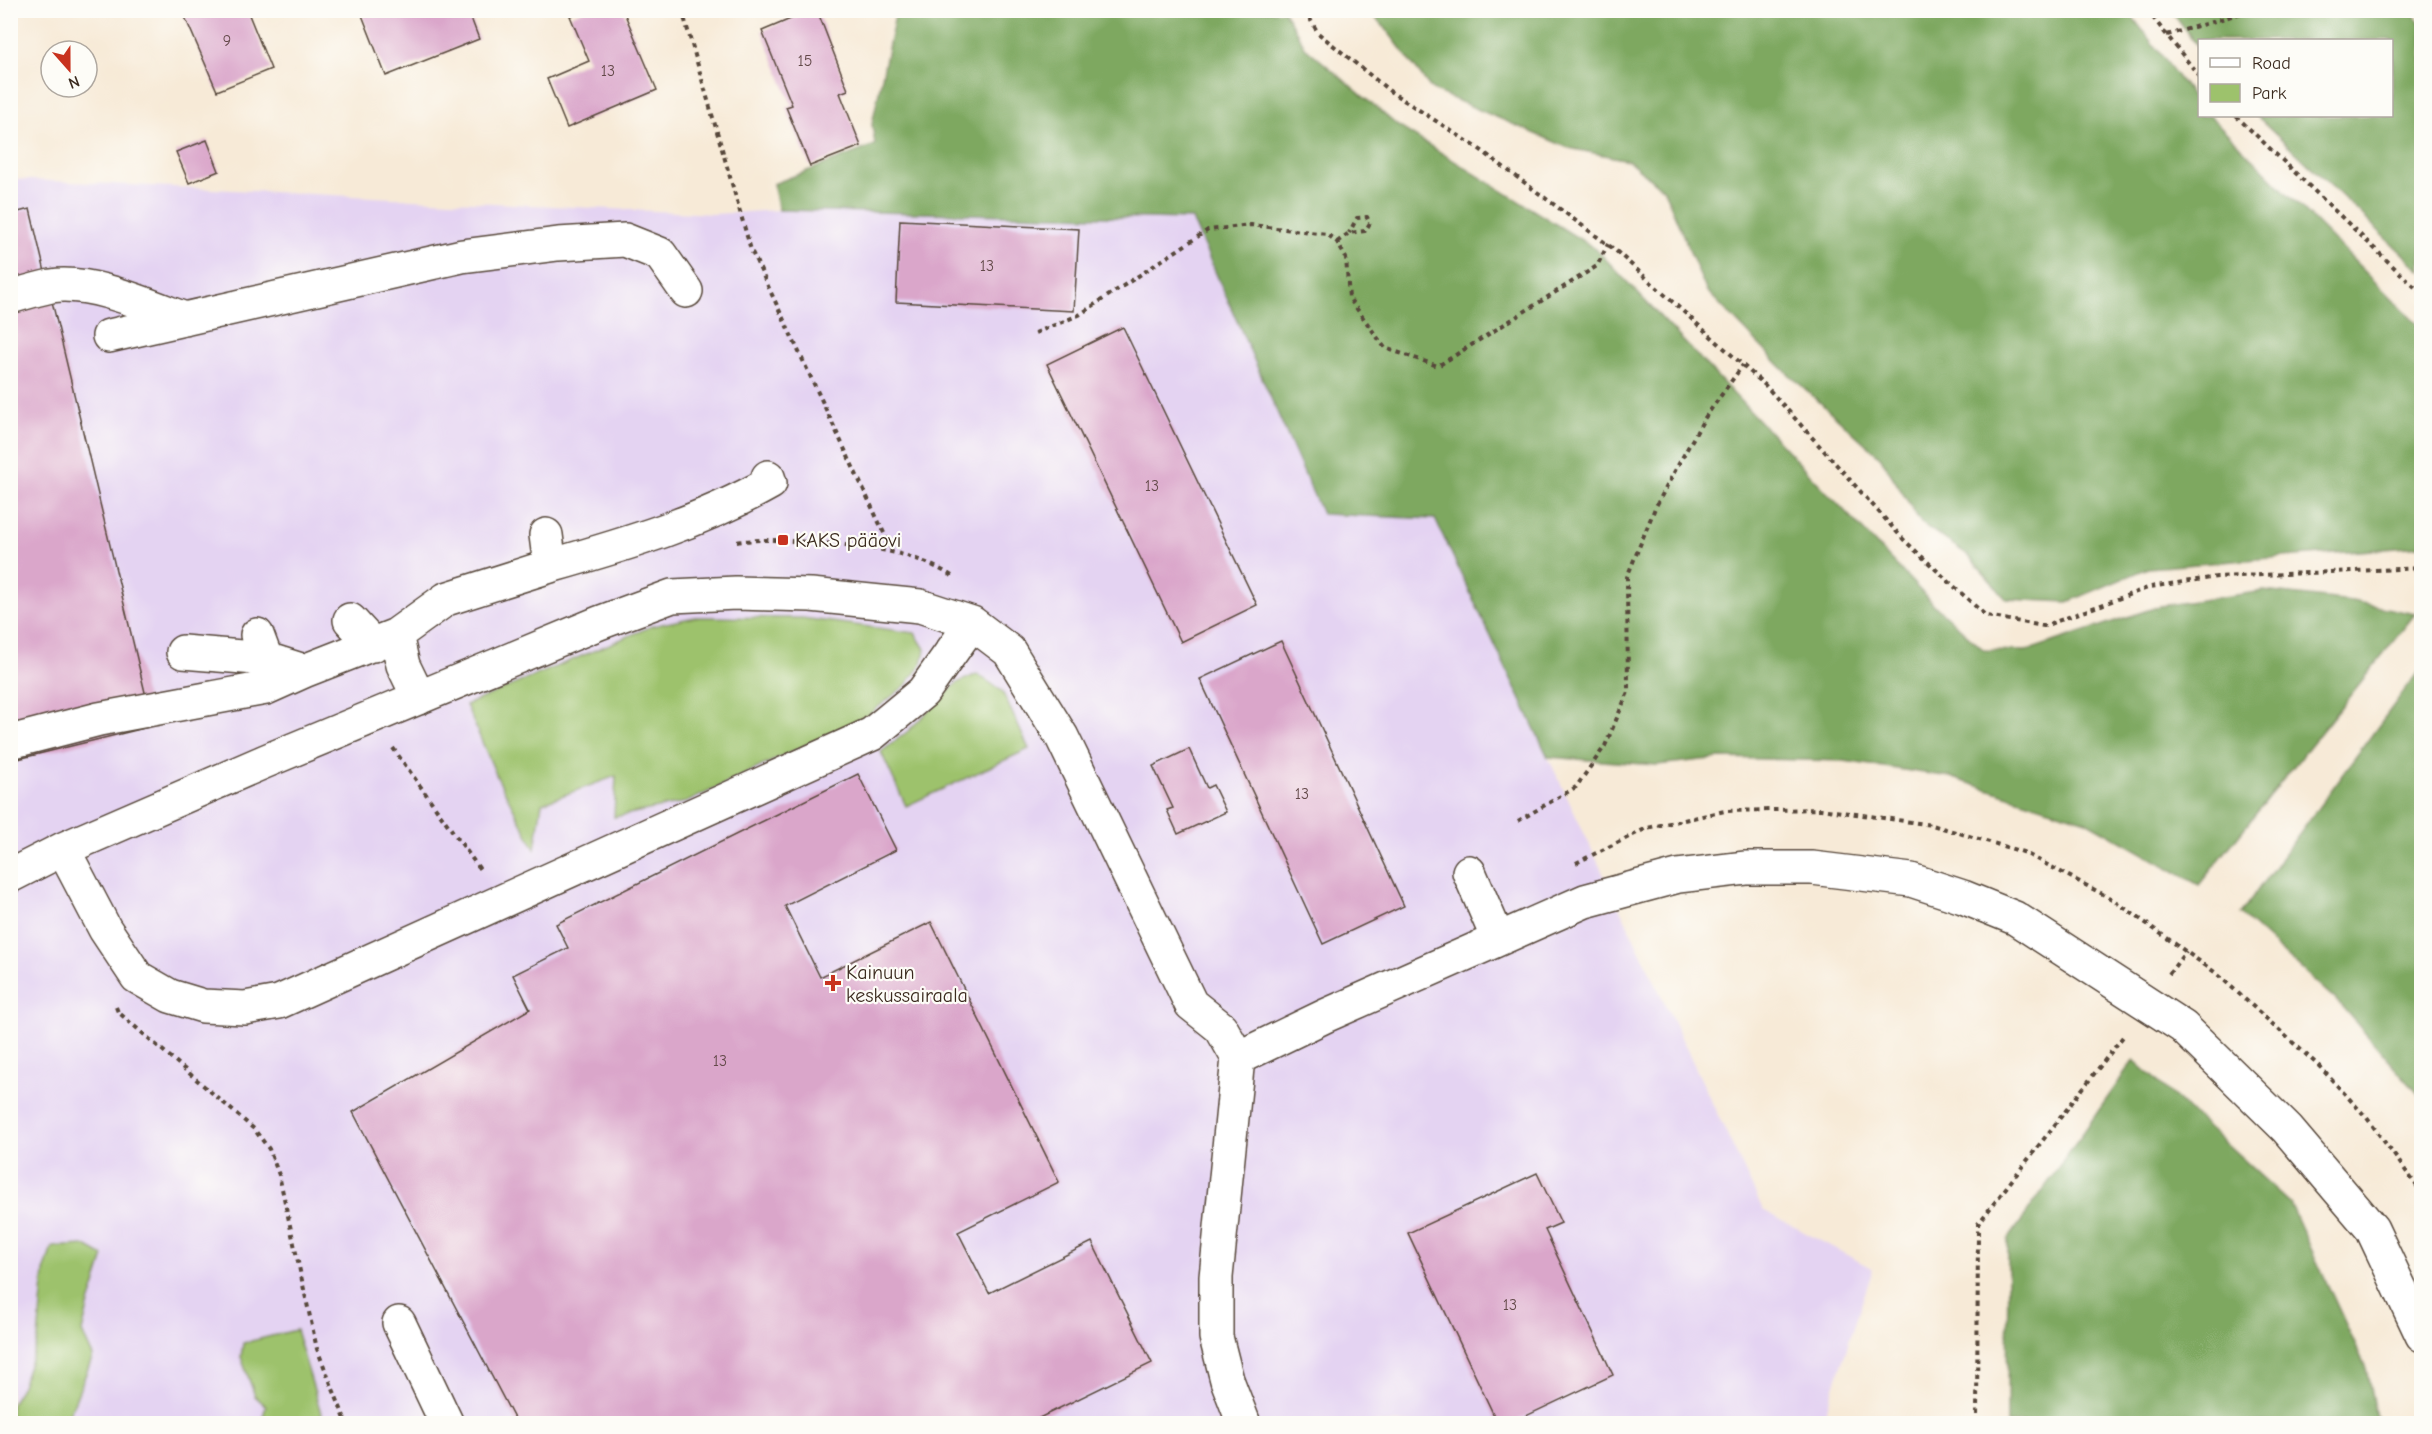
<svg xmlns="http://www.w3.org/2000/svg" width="2432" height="1434" font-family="'Comic Neue',sans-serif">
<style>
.built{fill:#e4d3f2}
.green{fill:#9dc26c;stroke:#6c7645;stroke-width:1.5}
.forest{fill:#7ea860;stroke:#5c693f;stroke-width:1.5}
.building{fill:#daa6ca}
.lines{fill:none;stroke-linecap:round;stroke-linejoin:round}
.minor-casing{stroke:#57473a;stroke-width:36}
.path{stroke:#57473a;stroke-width:4;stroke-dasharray:4.5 4.5;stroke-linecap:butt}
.minor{stroke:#fff;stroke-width:33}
.poi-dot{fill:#c8321e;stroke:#fdfcf7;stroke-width:2}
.labels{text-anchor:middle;stroke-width:4.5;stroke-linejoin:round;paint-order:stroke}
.number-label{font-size:16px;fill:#634949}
.poi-label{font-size:20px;fill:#3b2a1e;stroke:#fdfcf7;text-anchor:start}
</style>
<rect width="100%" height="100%" fill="#fdfcf7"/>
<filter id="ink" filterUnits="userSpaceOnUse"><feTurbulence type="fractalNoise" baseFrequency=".0167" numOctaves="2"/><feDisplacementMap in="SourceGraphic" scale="12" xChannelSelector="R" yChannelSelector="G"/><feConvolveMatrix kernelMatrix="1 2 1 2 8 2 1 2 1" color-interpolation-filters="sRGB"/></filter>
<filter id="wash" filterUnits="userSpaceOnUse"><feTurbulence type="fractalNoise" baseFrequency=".008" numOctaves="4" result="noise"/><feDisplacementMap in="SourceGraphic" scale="24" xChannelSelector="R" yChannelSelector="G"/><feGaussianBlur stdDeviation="1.35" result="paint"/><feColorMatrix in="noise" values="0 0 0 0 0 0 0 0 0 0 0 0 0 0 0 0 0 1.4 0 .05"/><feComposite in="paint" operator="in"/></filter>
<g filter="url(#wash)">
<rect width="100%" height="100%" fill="#f7ead7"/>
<path class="built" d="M10,179L714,214L779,210L1192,219L1322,514L1435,519L1763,1210L1873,1269L1822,1423H11Z"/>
<path class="green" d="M695,617L802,618L915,633L925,649L922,664L905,686L868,715L687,802L614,817L616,776L542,803L535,849L498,779L466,705L652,626Z
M977,674L1002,691L1029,749L906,806L881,752L908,731L957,683Z
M84,1245L104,1256L88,1307L82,1332L93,1356L66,1423H11V1404L22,1386L38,1339L44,1272L52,1247Z
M296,1330L324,1423H261L266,1406L255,1396L241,1357L243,1343Z"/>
<path class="forest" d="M896,11H1284L1305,47L1398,126L1596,249L1934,605L1984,650L2026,651L2160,606L2264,591L2352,601L2415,614L2199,885L2086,821L1950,777L1844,761L1720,758L1657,765L1548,757L1435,519L1322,514L1192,219L779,210L773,184L875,145L872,124Z
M1369,11H2128L2199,105L2200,116H2210L2421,328V546L2148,568L2068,602L2006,599L1968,555L1921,523L1881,458L1780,366L1706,290L1664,190L1628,160L1569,148L1432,90L1386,29Z
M2171,11H2411L2422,25L2421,271L2257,116H2392V40H2200L2199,48Z
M2421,668V1097L2336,1000L2240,914Z
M2134,1060L2290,1203L2366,1368L2377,1423H2007L2008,1240Z"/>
<g id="blocks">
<path class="building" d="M182,10H247L271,69L217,91Z
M360,10H468L479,39L386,76Z
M585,10H623L657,90L567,128L547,79L589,61L570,16Z
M812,10H817L848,90L840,93L861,146L810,166L786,107L792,105L762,31Z
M207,140L219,171L189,183L176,152Z
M30,209L153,726L10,761V214Z
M900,220L1079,229L1074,311L896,302Z
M1123,327L1257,605L1181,642L1047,364Z
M1281,641L1404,906L1323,944L1200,679Z
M1189,749L1207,788L1213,785L1226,812L1178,834L1167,810L1173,808L1153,766Z
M858,774L896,850L785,906L820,977L931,922L1059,1182L958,1232L989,1293L1092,1242L1152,1363L1027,1424H517L353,1112L530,1009L513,975L568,948L556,924Z
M1537,1173L1561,1223L1545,1230L1613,1375L1509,1424H1498L1408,1233Z"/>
</g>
</g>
<g filter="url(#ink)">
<use href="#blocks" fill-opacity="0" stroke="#57473a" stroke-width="1.5"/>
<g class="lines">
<g class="minor-casing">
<path id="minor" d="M10,297C24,293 37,289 51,286C92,280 147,305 185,319
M109,336L462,256L558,244L625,240L660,254L686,291
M550,566C627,544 701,522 770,483L768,477
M350,620L373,645
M257,635L266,659L304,671L396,635L446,599L550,566L546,535
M396,635L403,665L419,698
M183,652L266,659
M10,742L99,719L266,688L304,671
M63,849L105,929L137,977L170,996L203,1006L245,1008L279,1002L872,734L923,692L972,623
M1469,872L1498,939
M10,876L63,849L266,761L599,623L672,596L736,593L811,595L920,606L972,623L1009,651L1062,737L1191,1004L1221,1028L1238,1058L1216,1277V1337L1227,1380L1244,1424
M1238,1058L1325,1016L1585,901L1678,876L1746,868H1812L1911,880L1963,897L2015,918L2183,1027L2287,1129L2372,1229L2422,1335
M399,1323L447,1424"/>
</g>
<path class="path" d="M682,10L751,250L892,550
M1305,10L1318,33L1391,92L1478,148L1615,250L1765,385L1904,540L1986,616L2044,626L2150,587L2217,577L2422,568
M2147,10L2200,77
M2167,35L2252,10
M2236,116L2422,294
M1337,242L1349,233L1365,231L1370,223L1367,217L1357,218L1349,233
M1035,333L1079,315L1208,230L1251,225L1327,234L1337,242L1346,258L1349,298L1385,348L1438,366L1597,266L1608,244
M737,542C762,538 786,541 811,542C860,546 909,549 952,576
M393,748L481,871
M1518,821L1576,787L1605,746L1628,692L1627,577L1655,508L1677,467L1704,419L1743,365
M1576,863L1647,828L1725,811L1821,809L1932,825L2023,852L2112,899L2216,973L2320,1067L2367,1118L2422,1193
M2169,974L2186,951
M116,1007L118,1012L254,1129L269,1149L279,1175L317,1349L347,1424
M1977,1424L1978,1224L2125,1034"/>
<use href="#minor" class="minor"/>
</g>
</g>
<g class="poi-dot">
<rect x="777" y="534" width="12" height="12" rx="3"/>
<path d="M830 974h6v6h6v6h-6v6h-6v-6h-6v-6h6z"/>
</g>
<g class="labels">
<g class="number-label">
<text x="227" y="46">9</text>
<text x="805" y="66">15</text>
<text x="608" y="76">13</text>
<text x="987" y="271">13</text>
<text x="1152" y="491">13</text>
<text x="1302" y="799">13</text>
<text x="720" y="1066">13</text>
<text x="1510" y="1310">13</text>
</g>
<g class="poi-label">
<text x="795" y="547">KAKS pääovi</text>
<text x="846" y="979">Kainuun<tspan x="846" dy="23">keskussairaala</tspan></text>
</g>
</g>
<rect width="2432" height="1434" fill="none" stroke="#fdfcf7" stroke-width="36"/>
<rect x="2198" y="39" width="195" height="78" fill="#fdfcf7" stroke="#afa8a0" stroke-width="1.5"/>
<rect x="2210" y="58" width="30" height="9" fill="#ffffff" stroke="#afa8a0" stroke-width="1.5"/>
<text x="2252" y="69" font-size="18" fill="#3b2a1e">Road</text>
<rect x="2210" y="84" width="30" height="18" fill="#9dc26c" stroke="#afa8a0" stroke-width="1.5"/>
<text x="2252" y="99" font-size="18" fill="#3b2a1e">Park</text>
<g transform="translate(69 69) rotate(159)"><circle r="28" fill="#fdfcf7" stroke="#afa8a0" stroke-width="1.5"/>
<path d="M0-4.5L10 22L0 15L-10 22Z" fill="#c8321e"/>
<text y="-9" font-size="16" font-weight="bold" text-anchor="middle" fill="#3b2a1e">N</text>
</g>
</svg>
